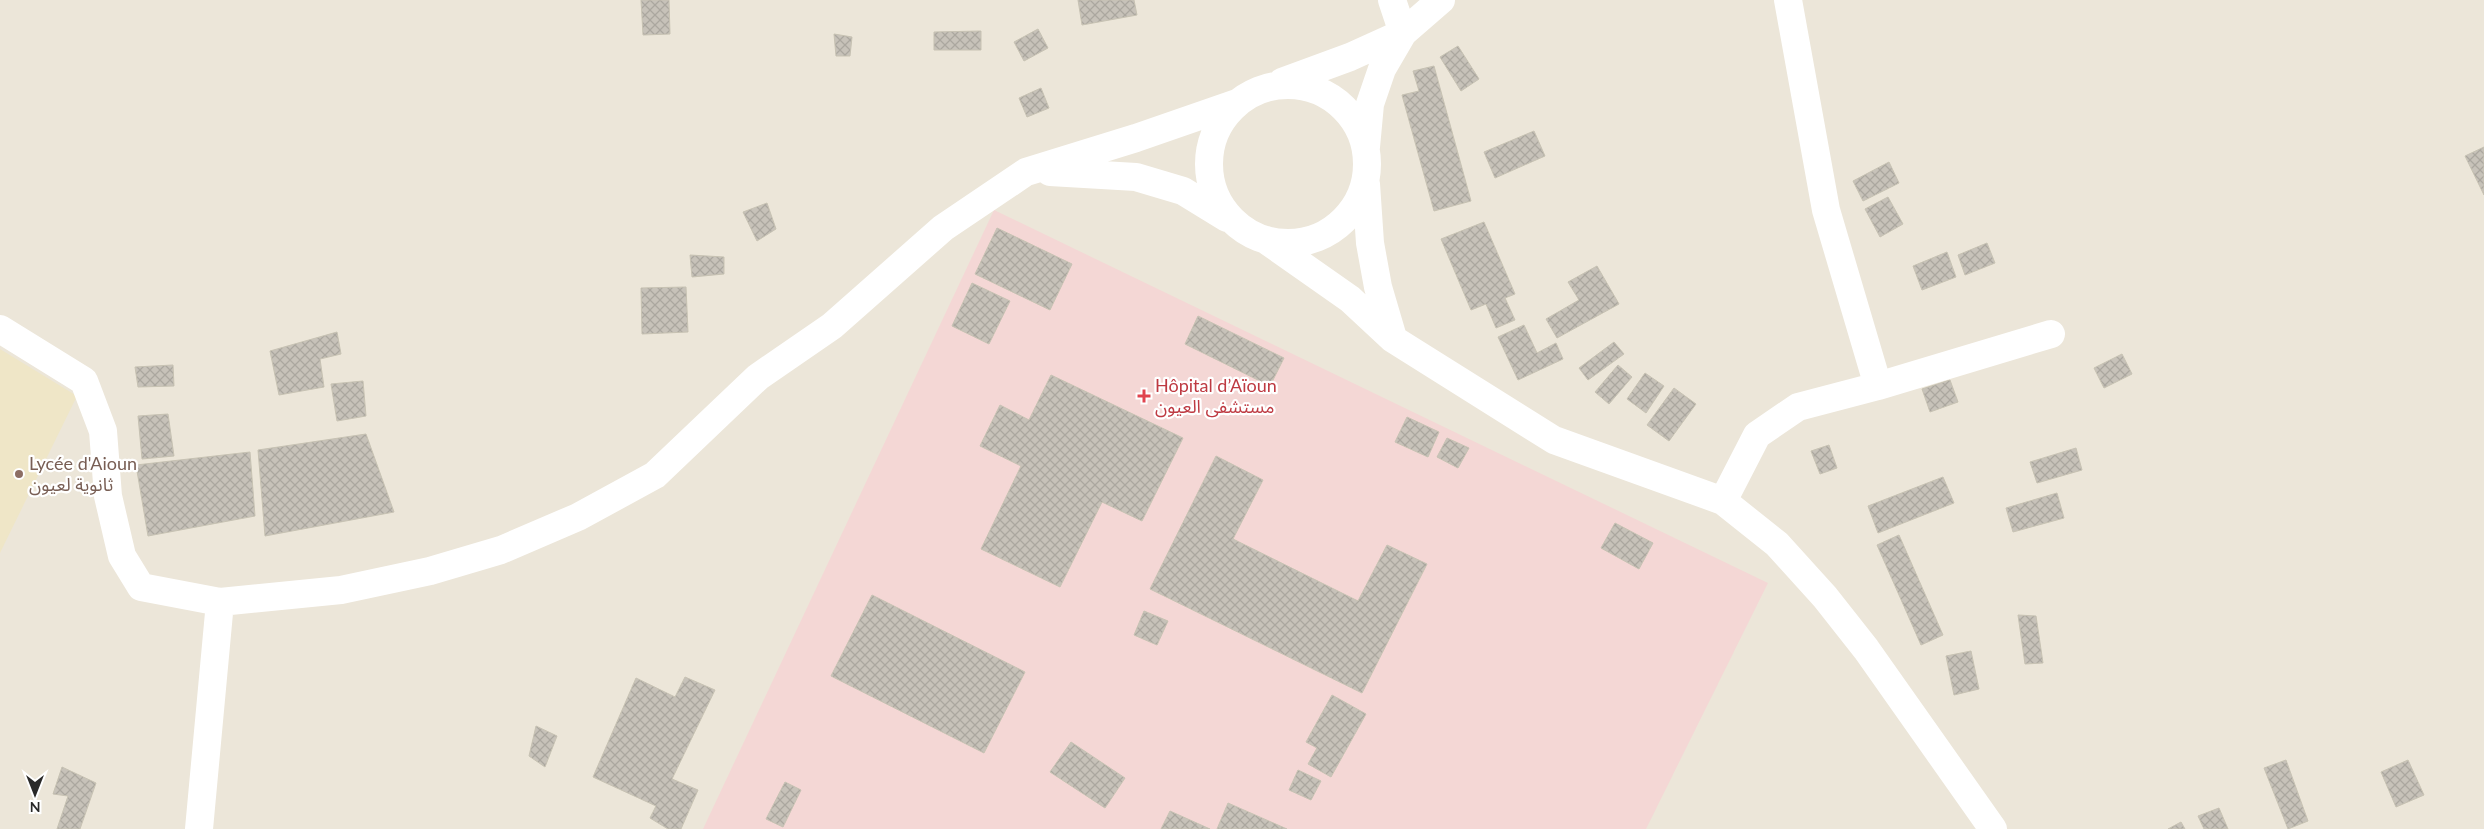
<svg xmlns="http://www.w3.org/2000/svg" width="2484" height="829" font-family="Lato,'Noto Sans Arabic',sans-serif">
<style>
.education{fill:#efe6c7}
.medical{fill:#f4d7d5}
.building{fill:url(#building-cross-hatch);stroke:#c7c2b3}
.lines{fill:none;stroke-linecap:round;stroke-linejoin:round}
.street{stroke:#fff;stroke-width:28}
.health-dot{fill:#e0444e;stroke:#fff;stroke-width:2}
.education-dot{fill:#8d6e63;stroke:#fff;stroke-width:2}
.labels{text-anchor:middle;stroke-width:4.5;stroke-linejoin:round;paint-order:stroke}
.health-label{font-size:18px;fill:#be3a42;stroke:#fff;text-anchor:start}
.education-label{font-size:18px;fill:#785e54;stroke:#fff;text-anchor:start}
</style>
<defs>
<pattern id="building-cross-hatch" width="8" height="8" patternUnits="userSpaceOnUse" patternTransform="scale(1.25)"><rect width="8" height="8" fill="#c7c2b9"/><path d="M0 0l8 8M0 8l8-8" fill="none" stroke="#aba79f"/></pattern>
</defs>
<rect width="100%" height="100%" fill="#ece6d9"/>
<path class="education" d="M0,349L77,396L0,553Z"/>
<path class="medical" d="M994,210L1768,583L1646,829H703Z"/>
<path class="building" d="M641,0H669L670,34L643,35Z
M1078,0H1134L1137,15L1082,25Z
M1038,29L1048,48L1024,61L1014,42Z
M981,31V50H934V32Z
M834,34L852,37L850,56H836Z
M1458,46L1479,79L1461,91L1440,57Z
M1434,66L1471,201L1434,211L1402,95L1419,91L1413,71Z
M1041,88L1049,108L1027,117L1019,98Z
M1534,131L1545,156L1495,178L1484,152Z
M2484,147V195L2465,156Z
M1889,162L1899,183L1863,201L1853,181Z
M1888,197L1903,224L1880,237L1865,209Z
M767,203L776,229L757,241L743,212Z
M1484,222L1515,294L1505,298L1515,320L1496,328L1486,304L1471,310L1441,239Z
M997,228L1072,264L1050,310L975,274Z
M1987,243L1995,263L1965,275L1958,255Z
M1947,252L1956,277L1922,290L1913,266Z
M690,255L724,257V274L692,277Z
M1597,266L1619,304L1557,338L1546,319L1579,300L1568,282Z
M972,283L1010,301L989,344L952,326Z
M686,287L688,332L642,334L641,288Z
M1198,316L1284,358L1270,386L1185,344Z
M1524,325L1537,353L1556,343L1563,359L1518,380L1498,337Z
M337,332L341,354L320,359L324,387L279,395L270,351Z
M1614,342L1624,354L1588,380L1579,368Z
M2122,354L2132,374L2104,388L2094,368Z
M173,365L174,386L138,387L135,367Z
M1618,365L1632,377L1609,404L1595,392Z
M1645,373L1664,386L1646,413L1627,399Z
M1051,375L1183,438L1142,521L1102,502L1060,587L981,549L1021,466L980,446L1000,405L1029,420Z
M1950,380L1958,402L1930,412L1922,389Z
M363,381L366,416L337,421L331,384Z
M1674,388L1696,404L1669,441L1647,425Z
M168,414L174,456L142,459L138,416Z
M1407,417L1439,432L1428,457L1395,442Z
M366,434L394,512L265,536L258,450Z
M1447,438L1469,448L1458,468L1437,457Z
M1829,445L1837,468L1820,474L1811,451Z
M2076,448L2082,470L2037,483L2030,462Z
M250,452L255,516L148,536L136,465Z
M1216,456L1263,480L1233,539L1358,601L1387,545L1427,564L1362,693L1150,589Z
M1943,477L1954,503L1878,533L1868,506Z
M2057,493L2064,518L2013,532L2006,508Z
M1615,523L1653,543L1639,569L1601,548Z
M1899,535L1943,635L1921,645L1877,545Z
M872,595L1025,672L984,753L831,676Z
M1144,611L1168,621L1157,645L1134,635Z
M2018,615L2036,616L2043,663L2025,664Z
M1971,651L1979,689L1954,695L1946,656Z
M685,677L715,690L672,779L698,790L681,829H668L650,818L656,806L593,777L636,678L675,697Z
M1332,695L1366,714L1331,777L1308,764L1317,748L1306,742Z
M536,726L557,736L545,767L529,756Z
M1071,742L1125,778L1105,808L1050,772Z
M2286,760L2308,821L2288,829L2264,768Z
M2408,760L2424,795L2396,807L2381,772Z
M62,767L96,783L80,829H57L68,796L53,794Z
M1298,770L1321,781L1311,800L1289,790Z
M785,782L801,790L783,827L766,819Z
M1228,803L1287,829H1217Z
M2219,808L2228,829H2204L2198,816Z
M1170,811L1210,829H1161Z
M2181,822L2185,829H2168Z"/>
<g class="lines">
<path class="street" d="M1788,0L1826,210L1878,386
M1282,82L1350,57L1403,33L1441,0
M1209 164a79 79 0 1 1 158 0a79 79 0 1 1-158 0Z
M1366,147L1370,104L1382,69L1403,33L1392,0
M1050,172L1136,177L1183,191L1227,218
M1366,184L1370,243L1378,287L1393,338
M1266,240L1350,299L1393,339L1554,440L1723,501L1777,544L1825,597L1866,649L1993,829
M0,329L84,381L103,431L108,496L122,556L141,587L220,602L341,590L430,571L501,550L578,517L655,475L758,377L832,326L943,228L1026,172L1136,138L1237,103
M1723,501L1757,435L1798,407L1878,386L2051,334
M199,829L220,602"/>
</g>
<path class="health-dot" d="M1141.5 388.5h5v5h5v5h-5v5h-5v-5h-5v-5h5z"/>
<circle class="education-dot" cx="19" cy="474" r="5"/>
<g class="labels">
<g class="health-label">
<text x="1155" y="392">Hôpital d’Aïoun<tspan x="1155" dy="21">مستشفى العيون</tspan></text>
</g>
<g class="education-label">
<text x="29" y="470">Lycée d'Aioun<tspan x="29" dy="21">ثانوية لعيون</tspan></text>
</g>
</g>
<g transform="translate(35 794) rotate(180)" stroke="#ffffff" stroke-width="4" paint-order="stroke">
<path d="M0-4L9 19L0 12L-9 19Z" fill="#292929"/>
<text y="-8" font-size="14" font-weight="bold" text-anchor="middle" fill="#292929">N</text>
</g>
</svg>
